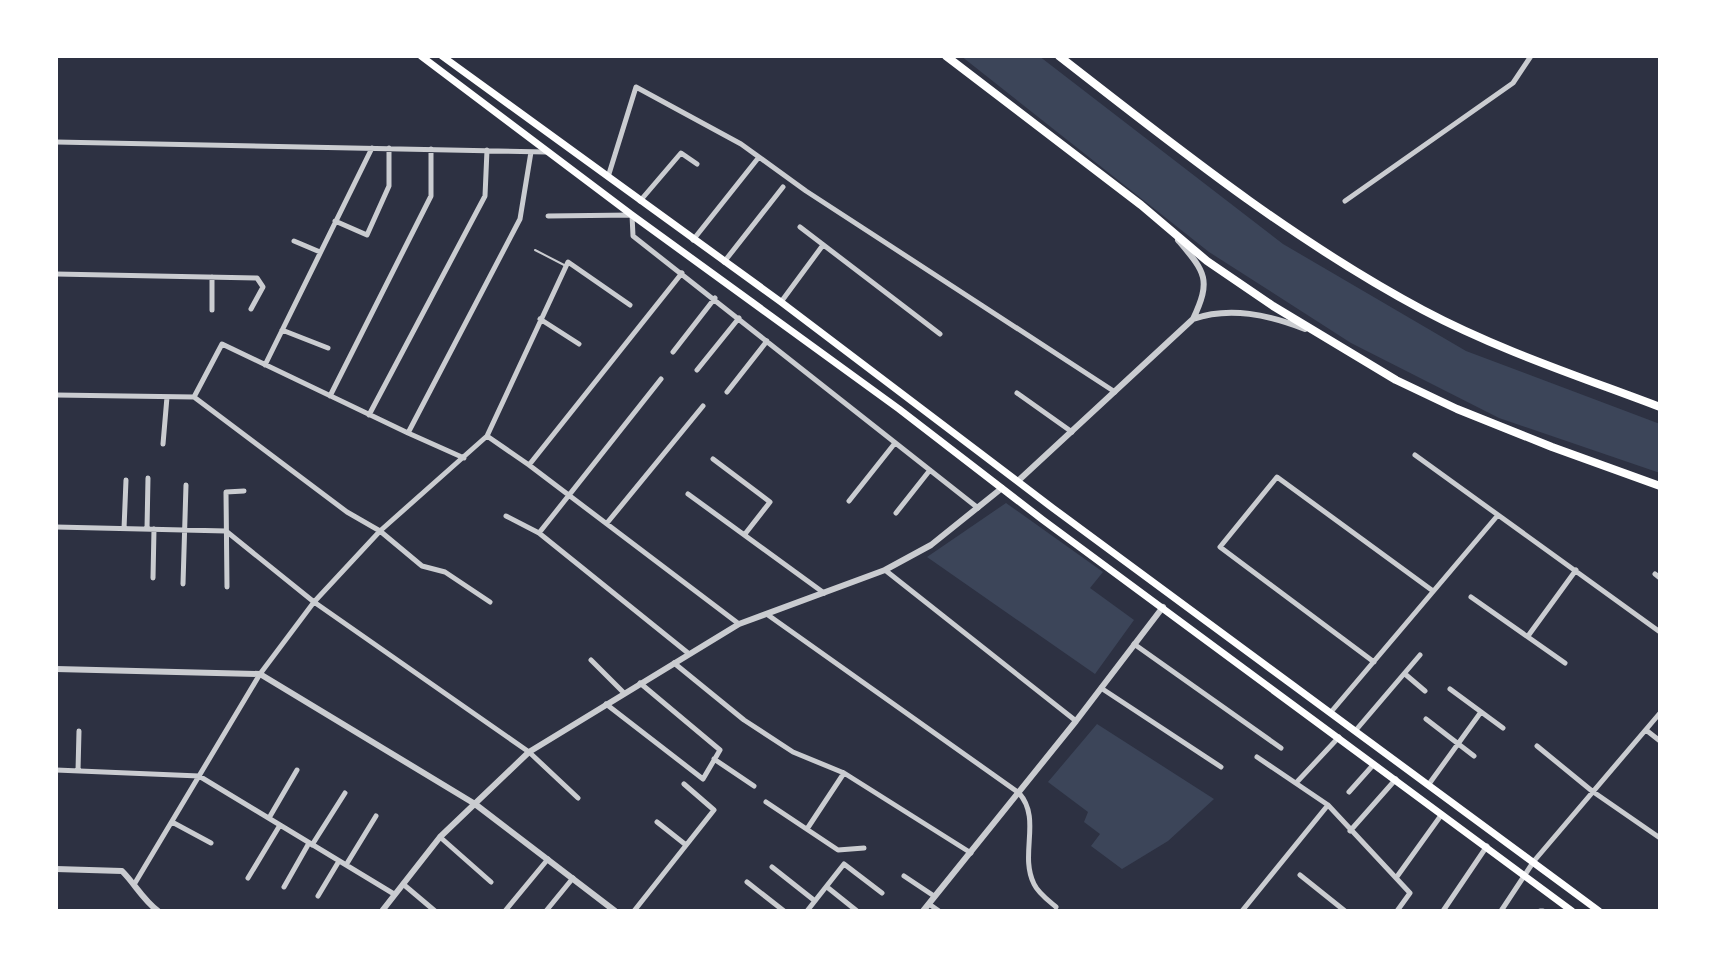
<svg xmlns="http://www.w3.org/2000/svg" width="1716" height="967" font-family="Helvetica,sans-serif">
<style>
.green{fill:#3c4559}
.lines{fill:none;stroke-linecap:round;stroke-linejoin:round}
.service{stroke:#caccd0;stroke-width:2}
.minor{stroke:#caccd0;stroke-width:5}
.tertiary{stroke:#caccd0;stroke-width:6}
.secondary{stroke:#fff;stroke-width:7}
.trunk{stroke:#fff;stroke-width:8}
</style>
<rect width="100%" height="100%" fill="#2d3142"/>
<path class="green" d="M961,56H1039L1283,244L1466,351L1660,424V473L1499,418L1351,343L1209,252Z
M1006,503L1103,572L1090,588L1134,620L1095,674L927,557Z
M1097,724L1214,799L1168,841L1122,869L1091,846L1100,834L1084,822L1088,812L1048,782Z"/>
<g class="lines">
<path class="service" d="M535,250L566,266"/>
<path class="minor" d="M56,142L546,152
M608,177L636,87L741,144L806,191L1115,392
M640,201L681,153L697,164
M1345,201L1513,83L1531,56
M548,216L632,215L633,236L978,508
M335,221L367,235L389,186V148
M800,227L940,334
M693,240L759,157
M294,241L320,252
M724,262L783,187
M56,274L257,278L263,287L251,309
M781,302L823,245
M212,310V277
M540,319L579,344
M282,330L328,348
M673,352L715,298
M265,365L372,148
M697,370L739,318
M727,392L767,341
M1017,393L1072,432
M56,395L194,397
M330,396L431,196V149
M194,397L347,512L380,531L422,566L445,572L490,602
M194,397L222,344L408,433L464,458
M369,415L485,196L487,150
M408,433L520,219L531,152
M487,436L529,465L739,624
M163,444L167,397
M1415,455L1660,632
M713,459L770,502L745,534
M529,465L682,273
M688,494L824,593
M849,501L895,443
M896,513L930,470
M506,516L539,533L688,653
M607,523L703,406
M56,527L226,531
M124,529L126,480
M147,529L148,478
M226,531L314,602L529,752L578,798
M539,533L661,379
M885,570L1076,721
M1655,574L1660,578
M153,578L154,529
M183,584L186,485
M227,587L226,492L244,491
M1471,597L1565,663
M768,615L1019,793C1042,819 1019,854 1034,884C1038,893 1049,901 1056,907
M1528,636L1576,570
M1134,644L1281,748
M591,660L624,693
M1374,662L1220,547L1277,477L1433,591
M674,663L744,720L793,752L844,773L971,853
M1405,674L1425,691
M1101,688L1221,767
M1450,689L1503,728
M606,704L703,779L720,750L640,683
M1331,712L1498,515
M1426,719L1474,756
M1356,730L1420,655
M1646,730L1660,741
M1537,746L1592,791L1660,838
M1257,757L1328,805L1410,893L1397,911
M714,759L754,786
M56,770L199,776L394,894
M78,771L79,731
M1296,783L1339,737
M1429,784L1481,712
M1349,792L1374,764
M766,802L838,850L864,848
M269,818L297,770
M172,822L211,843
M657,822L686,845
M807,829L844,773
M1350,831L1396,779
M440,837L491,882
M312,845L345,793
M346,865L376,816
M772,867L815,901
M1300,875L1345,911
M904,876L934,896
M248,878L280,825
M1396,878L1442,814
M747,882L784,911
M135,883L260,674L314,602L380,531L487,436L568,262L630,305
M403,884L435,911
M284,887L309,843
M827,887L857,911
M318,896L339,861
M929,904L939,911
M505,911L548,859
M546,911L573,878
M634,911L714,810L684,784
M807,911L844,864L882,893
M1242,911L1328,805
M1443,911L1487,846
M1501,911L1534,861L1660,713
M1540,911H1543"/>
<path class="tertiary" d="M1178,240C1205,272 1212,279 1193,319C1230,306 1269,315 1305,329
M1019,480L1193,319
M56,669L260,674L475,804L615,911
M56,869L122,871C135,884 143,900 158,911
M382,911L440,837L529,752L739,624L885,570L931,545L1002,488
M923,911L1076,721L1163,607"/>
<path class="secondary" d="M421,56L632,215L899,409L1043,520L1572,911
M442,56L781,302L1054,509L1599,911"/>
<path class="trunk" d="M946,56L1141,205L1207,261L1273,306L1396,380L1457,409L1552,447L1660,486
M1059,56C1176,147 1292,240 1423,310C1498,350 1581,377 1660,407"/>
</g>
<rect width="1716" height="967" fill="none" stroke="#ffffff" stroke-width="116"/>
</svg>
